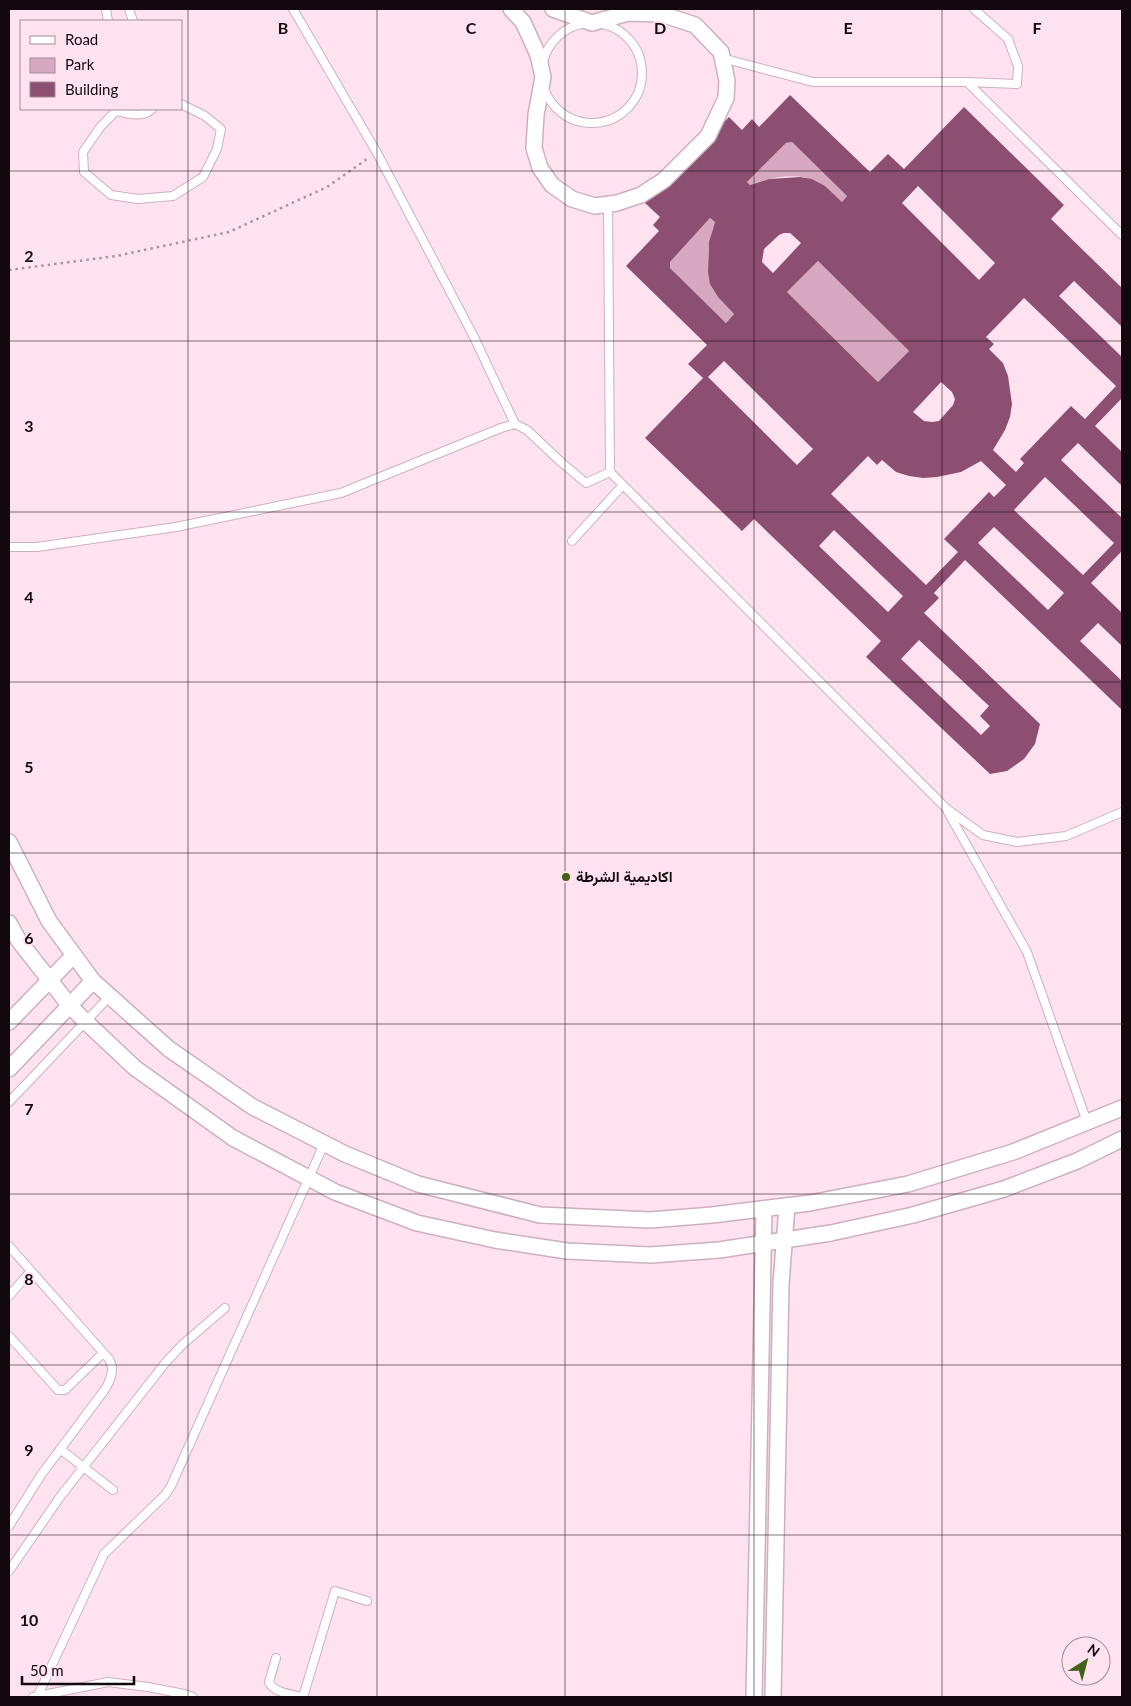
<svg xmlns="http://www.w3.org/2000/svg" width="1131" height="1706" font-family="Lato,Vazirmatn,sans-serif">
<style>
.green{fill:#d6a9c0}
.building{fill:#8d4f71;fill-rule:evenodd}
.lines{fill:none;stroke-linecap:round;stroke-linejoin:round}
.service-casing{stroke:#ccb0be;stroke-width:10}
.minor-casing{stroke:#ccb0be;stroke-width:18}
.path{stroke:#aa949f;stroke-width:2.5;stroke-dasharray:2.5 4;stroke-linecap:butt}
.service{stroke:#fff;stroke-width:8}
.minor{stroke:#fff;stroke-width:15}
.grid{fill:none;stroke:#12090e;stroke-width:1;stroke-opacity:0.55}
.poi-dot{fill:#416217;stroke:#ffe2f0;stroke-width:2}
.labels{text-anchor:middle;stroke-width:4;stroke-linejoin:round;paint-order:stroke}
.poi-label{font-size:15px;font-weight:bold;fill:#12090e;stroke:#ffe2f0;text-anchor:start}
.grid-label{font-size:16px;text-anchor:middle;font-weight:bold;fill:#12090e;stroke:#ffe2f0;stroke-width:4;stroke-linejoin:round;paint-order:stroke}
</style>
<rect width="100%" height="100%" fill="#ffe2f0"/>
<path class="green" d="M792,142L847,196L842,202C833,194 824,185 813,180C796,172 766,178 750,185L747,182L786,143Z
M710,218L715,222C706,246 705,273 718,296C722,302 729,308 734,314L726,323L670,268V262Z
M818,261L909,351L878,382L787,292Z"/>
<path class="building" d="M790,95L870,172L888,154L904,169L964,107L1064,205L1051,219L1122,288V327L1074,281L1059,296L1122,357V398L1095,426L1122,452V486L1078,443L1061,460L1122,518V553L1121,552L1091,583L1122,613V646L1098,623L1080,641L1122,681V710L965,560L934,593L939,598L924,613L1040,724L1035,744L1024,759L1007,771L990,774L866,657L881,641L754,519L742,531L645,438L703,378L688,364L707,345L626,266L659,231L653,225L660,217L645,203L729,117L742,130L752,119L759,127ZM792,142L847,196L842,202L825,186L812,179L800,177L769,179L750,185L747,182L786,143ZM918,186L995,263L979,280L902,203ZM710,218L715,222L709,242L708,272L710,284L718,297L734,314L726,323L670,268V262ZM784,233H790L801,243L773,273L762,262L764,249L779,235ZM818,261L909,351L878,382L787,292ZM1024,298L1116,386L1085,419L1071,406L1020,459L1024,463L1016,472L993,450L1005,430L1010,417L1012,404L1008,376L1003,363L989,349L994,344L986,337ZM724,361L813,449L797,465L708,377ZM941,382L952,392L955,399L953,405L939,421L932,422L924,421L913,412ZM868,456L877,465L882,460L896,472L909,476L923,478L937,477L961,472L981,461L1006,485L994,497L989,492L944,539L958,552L926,585L831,494ZM1045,477L1114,543L1083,575L1014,510ZM994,527L1064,593L1048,610L978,543ZM834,530L903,596L888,612L819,546ZM919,640L989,706L980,716L990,726L981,735L901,659Z"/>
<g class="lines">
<g class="service-casing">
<path id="service" d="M106,9L108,21
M129,9L133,21
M293,9L377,153L473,335L515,424
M542 73a50 50 0 1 1 100 0a50 50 0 1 1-100 0Z
M722,58L813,82H967L1122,235
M967,82L1017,84L1018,66L1008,39L974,9
M118,109L101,126L83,152L84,172L111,195L138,199L173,196L203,177L217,149L221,129L205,116L181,104
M117,111C129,114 143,118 152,109
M608,204L610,472L947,809L983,835L1017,842L1066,836L1122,812
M572,541L623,485
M9,547H37L176,527L341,493L501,428L515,424L527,430L561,462L586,483L610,472
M948,812L1027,952L1087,1122
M9,1102L109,997
M9,1246L109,1359C115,1369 111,1378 106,1388L41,1475L9,1526
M9,1296L31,1271
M9,1336L58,1390H65L103,1353
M60,1449L113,1490
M9,1571L60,1497L166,1362L183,1344L225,1308
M276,1658L269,1682C274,1693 291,1694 302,1697
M33,1697L108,1682L148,1687L184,1694L193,1697
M37,1697L104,1554L165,1495L171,1486L324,1144
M303,1697L335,1591L367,1601"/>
</g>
<g class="minor-casing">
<path id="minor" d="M511,9L523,22L538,55L543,77L536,115L534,148L540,168L552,185L572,199L595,206L617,203L641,195L664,180L708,136L726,98L727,81L721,52L695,25L661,14L628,13L592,23L553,9
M9,842L49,921L93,981L169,1049L253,1107L345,1154L418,1184L540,1215L650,1220L712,1215L810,1203L908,1184L1013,1152L1122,1108
M9,923L19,941L70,1006L85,1021L135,1068L233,1138L335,1192L417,1223L495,1240L567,1251L650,1255L719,1250L831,1233L913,1215L1004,1189L1077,1161L1122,1139
M9,1022L74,955
M9,1069L93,981
M754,1697L764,1209
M773,1697L781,1284L787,1206"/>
</g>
<path class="path" d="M9,270L116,256L229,232L327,187L367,159"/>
<use href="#service" class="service"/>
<use href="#minor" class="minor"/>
</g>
<path class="grid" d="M188,9V1697M377,9V1697M565,9V1697M754,9V1697M942,9V1697M9,171H1122M9,341H1122M9,512H1122M9,682H1122M9,853H1122M9,1024H1122M9,1194H1122M9,1365H1122M9,1535H1122"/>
<circle class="poi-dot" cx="566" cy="877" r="5"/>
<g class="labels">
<g class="poi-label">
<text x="576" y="882">اكاديمية الشرطة</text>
</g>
</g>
<g class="grid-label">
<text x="283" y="34">B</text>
<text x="471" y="34">C</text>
<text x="660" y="34">D</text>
<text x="848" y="34">E</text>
<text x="1037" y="34">F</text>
<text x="29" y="262">2</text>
<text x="29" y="432">3</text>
<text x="29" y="603">4</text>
<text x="29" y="773">5</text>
<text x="29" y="944">6</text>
<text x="29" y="1115">7</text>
<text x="29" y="1285">8</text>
<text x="29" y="1456">9</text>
<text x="29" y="1626">10</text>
</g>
<rect width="1131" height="1706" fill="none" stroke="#12090e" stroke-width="20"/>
<rect x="20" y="20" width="162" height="90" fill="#ffe2f0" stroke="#a08b96"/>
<rect x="30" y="36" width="25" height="8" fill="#ffffff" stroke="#a08b96"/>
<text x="65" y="45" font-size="15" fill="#12090e">Road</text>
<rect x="30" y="58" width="25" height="15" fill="#d6a9c0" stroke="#a08b96"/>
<text x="65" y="70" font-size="15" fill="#12090e">Park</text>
<rect x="30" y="82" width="25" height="15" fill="#8d4f71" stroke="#a08b96"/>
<text x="65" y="95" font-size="15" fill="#12090e">Building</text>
<g transform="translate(1086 1661) rotate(36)"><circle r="24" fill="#ffe2f0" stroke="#a08b96"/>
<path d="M0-4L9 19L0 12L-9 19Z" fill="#416217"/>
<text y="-8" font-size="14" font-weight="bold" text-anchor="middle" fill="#12090e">N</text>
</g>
<path d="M22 1676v8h112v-8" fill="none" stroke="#12090e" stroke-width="2.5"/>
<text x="30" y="1676" font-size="15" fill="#12090e" stroke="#ffe2f0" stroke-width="4" paint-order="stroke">50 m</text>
</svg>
